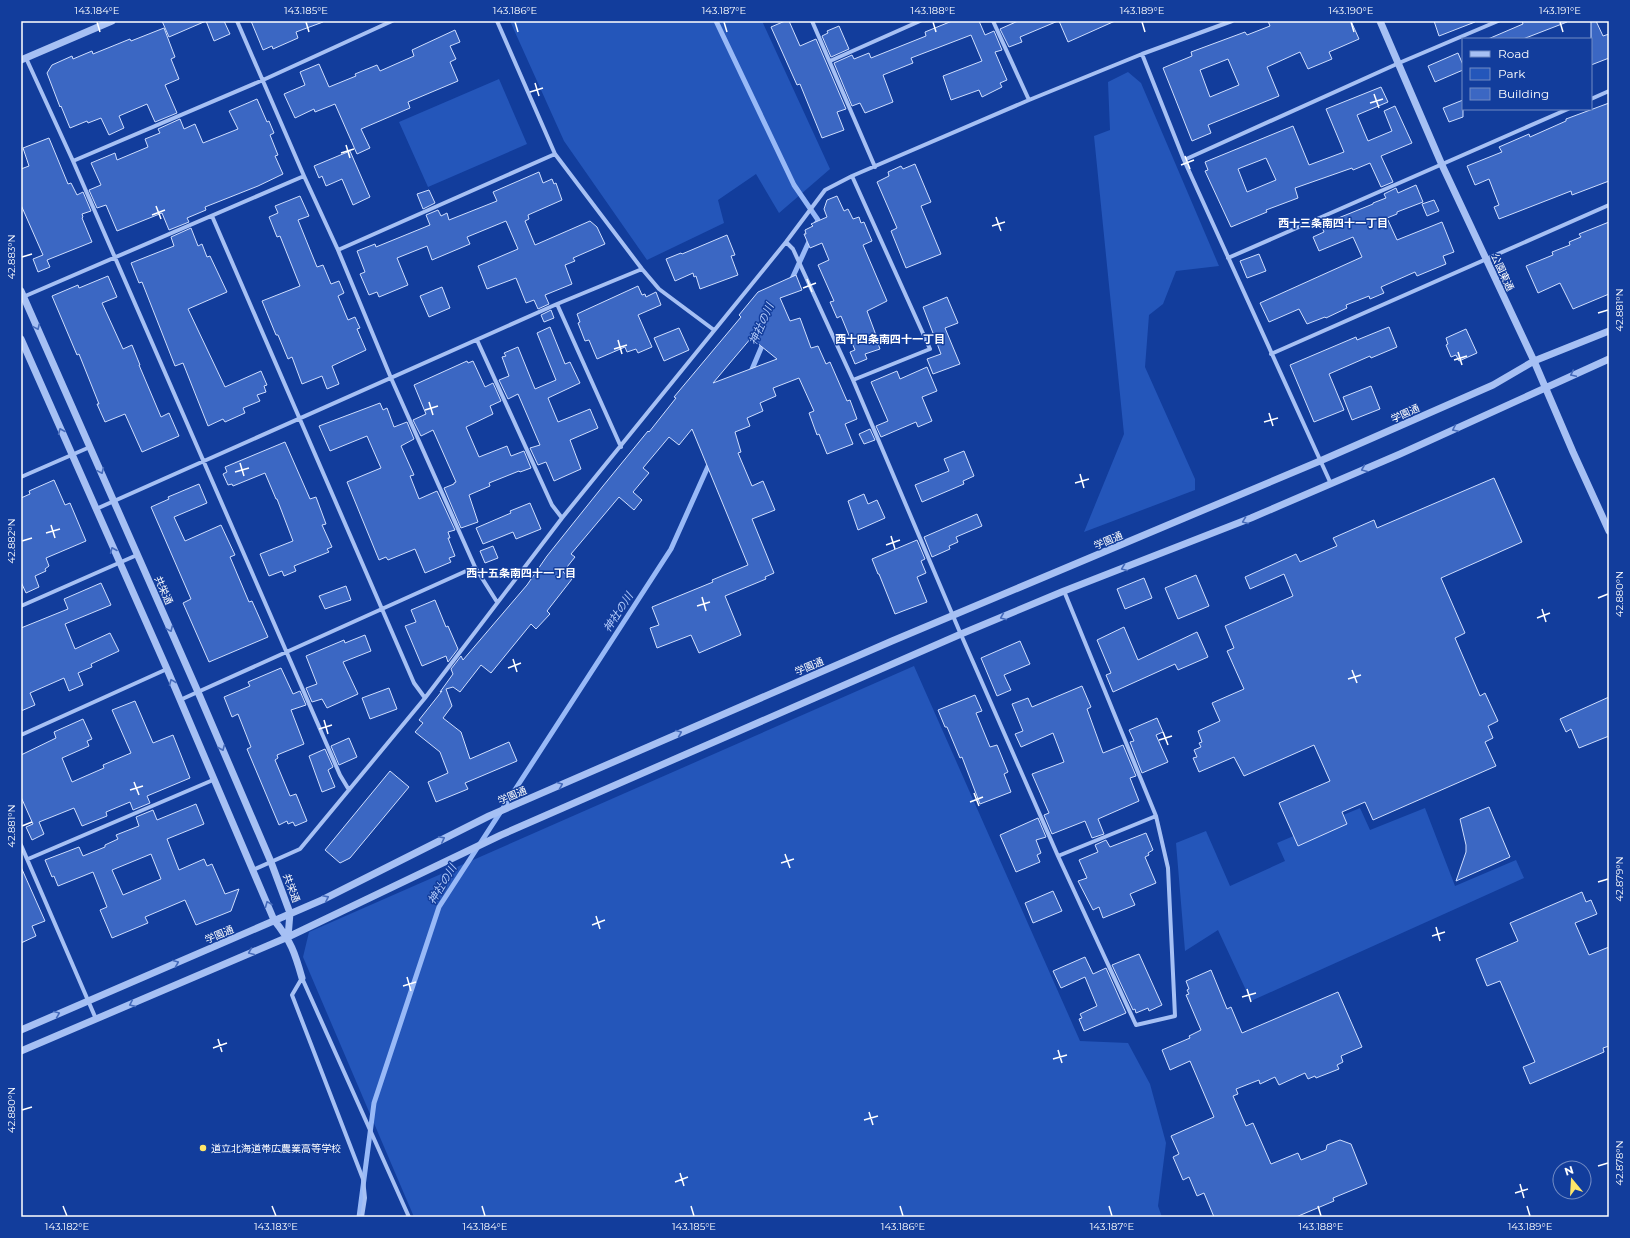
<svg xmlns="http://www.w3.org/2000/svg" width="1630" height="1238" font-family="Montserrat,'Noto Sans JP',sans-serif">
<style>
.green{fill:#2456ba}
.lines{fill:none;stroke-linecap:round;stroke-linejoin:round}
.stream{stroke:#98b9f7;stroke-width:5}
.building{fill:#3b67c3;stroke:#cfdefe;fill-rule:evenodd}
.minor{stroke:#a6c0f4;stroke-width:4}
.tertiary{stroke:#a6c0f4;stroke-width:7}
.oneway{stroke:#466bbb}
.ticks{fill:none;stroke:#fff;stroke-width:1.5}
.poi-dot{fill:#ffe669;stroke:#123d9c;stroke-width:1.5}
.labels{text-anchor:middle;stroke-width:3;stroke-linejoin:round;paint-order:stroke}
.street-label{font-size:10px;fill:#fff;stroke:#123d9c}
.poi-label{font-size:10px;fill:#fff;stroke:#123d9c;text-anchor:start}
.neighbourhood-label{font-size:11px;font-weight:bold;fill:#fff;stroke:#123d9c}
.water-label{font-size:11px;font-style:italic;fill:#b3cbfb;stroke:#123d9c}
.neatline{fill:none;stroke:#fff;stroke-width:1.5}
.ticks-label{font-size:10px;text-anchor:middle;fill:#fff}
</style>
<rect width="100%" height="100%" fill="#123d9c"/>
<path class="green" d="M510,21H762L830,169L779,213L756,174L718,200L724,223L647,260L564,141Z
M1128,72L1141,83L1219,266L1176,271L1163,304L1149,315L1145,367L1195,479V490L1084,532L1124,434L1094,136L1110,130L1108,82Z
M499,79L527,144L428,187L399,122Z
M914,666L1080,1041L1128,1043L1150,1084L1166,1143L1158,1206L1162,1217H414L303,957L309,932Z
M1360,808L1370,830L1425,808L1455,886L1516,860L1524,878L1251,1001L1218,930L1185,951L1176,843L1206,831L1230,886L1285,861L1277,843Z"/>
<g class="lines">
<path class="stream" d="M716,21L794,185L818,220L815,226
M791,281L811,237
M750,374L764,341
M359,1217L374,1103L439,907L671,549L710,462"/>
</g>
<path class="building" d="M162,21H224L230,34L214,41L206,21L169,37Z
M251,21H322L323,22L296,32L298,38L273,49L272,46L263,50Z
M785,21H789L800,46L816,39L846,109L837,112L844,130L822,138L800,84L797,85L771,27Z
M952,21H979L985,35L994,31L1002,50L995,52L1007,80L1000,83L1002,87L982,97L979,90L951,100L943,76L982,61L971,35L911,58L913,63L883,75L893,102L865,113L860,103L852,106L834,63L852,55L854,59L869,53L871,58L926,36L925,32Z
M1018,21H1058L1020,37L1022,42L1009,47L1000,29Z
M1059,21H1115L1068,42Z
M1268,21H1351L1359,39L1329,52L1332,59L1308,69L1300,52L1267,67L1279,96L1208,125L1211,133L1192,141L1163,68L1192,56L1191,52L1245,32L1247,35L1270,26ZM1228,59L1239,85L1210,97L1200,70Z
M1434,21H1475V22L1439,36Z
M1522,21H1567V22L1523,39H1488L1523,24Z
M1591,21H1596L1603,36L1609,34V58L1591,65Z
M839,26L849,49L831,57L822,36L828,33L827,31Z
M164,28L175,57L171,59L179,79L165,85L177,113L155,122L147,104L119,116L124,128L109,135L101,118L88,123L87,121L70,128L61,106L60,107L47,73L52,65L72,56L73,59L92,51L93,54L130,39L131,41Z
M455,30L460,42L450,46L456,59L450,62L458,81L408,102L410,108L361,129L370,148L357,154L335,104L315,112L314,109L295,118L284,94L305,85L300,72L319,64L329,87L356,76L355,74L377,65L380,71L414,56L412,50Z
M1458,53L1463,65V70L1435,82L1428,66Z
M1381,87L1388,102L1357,115L1368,141L1392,131L1384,111L1395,106L1412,143L1381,156L1393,182L1381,187L1370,163L1353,170L1352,168L1295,188L1298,198L1266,210L1267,212L1231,227L1205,171L1208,170L1205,162L1293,126L1309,165L1344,152L1326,109ZM1266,158L1276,180L1247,192L1238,169Z
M257,99L267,122L269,121L274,133L270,135L278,155L275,156L283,174L258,186L205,207L206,210L187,218L189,222L169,230L162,213L117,231L106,205L97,208L89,190L101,185L91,163L115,153L117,160L148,147L145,139L160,133L158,129L180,119L184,129L195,124L203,143L238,129L229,111Z
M1463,100V117L1449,122L1443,108Z
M1609,103V181L1572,195L1571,191L1499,219L1494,207L1499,205L1489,179L1475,185L1467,166L1502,152L1499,147L1529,134L1530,137L1566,121V119Z
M49,138L68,184L71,183L77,195L83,192L91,211L82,214L83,217L82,218L92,242L47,260L50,267L38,272L33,259L43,255L21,205V169L29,166L23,148Z
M350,151L370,197L353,205L342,179L326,186L322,176L319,178L314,166Z
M915,164L931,202L921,206L941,254L906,268L891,231L897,228L877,182L889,176L888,172L901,166L903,169Z
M539,172L543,183L552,179L554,184L556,183L562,200L528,215L529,219L525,221L535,245L590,221L597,227L605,244L573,258L575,261L565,265L572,284L545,295L549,304L538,309L534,300L526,303L516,278L487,289L478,266L518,249L506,221L467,237L470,244L432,260L427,246L397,258L408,285L379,297L377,292L369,295L360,274L365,272L357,251L375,244L376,247L430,225L426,215L438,210L441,216L447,213L449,220L497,201L493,192Z
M1416,185L1423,202L1397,212V214L1387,218L1397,240L1442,222L1454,252L1443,256L1446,264L1417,276L1415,272L1381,287L1384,293L1370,299L1369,296L1346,305L1347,308L1326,318L1325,317L1307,324L1299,309L1269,322L1260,303L1362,257L1353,237L1319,251L1313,237L1324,232L1321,225L1373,204V203L1386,198L1384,194L1396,188L1398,193Z
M429,190L435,203L423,209L417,194Z
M300,196L309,216L298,220L317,267L323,265L331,284L339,281L344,293L338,296L348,320L355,317L360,328L357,329L366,350L332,366L339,384L327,389L322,376L302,384L292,357L288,359L278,335H276L262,301L300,286L280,236L277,237L269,217L278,213L275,206Z
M837,196L844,211L848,209L853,219L859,217L861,223L864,222L872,241L863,245L887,301L867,311L877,338H876L880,349L865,354L867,359L855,364L850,352L855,350L841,316L837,318L830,302L834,301L818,265L829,260L822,243L810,248L804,234H806L805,230L813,226L811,224L827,217L824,209L827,200Z
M1434,200L1439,211L1427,216L1422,204Z
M1609,222V294L1573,309L1560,283L1538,293L1526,266L1553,255L1552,252L1570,245L1569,242L1581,237L1579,234Z
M191,228L198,246L202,244L207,257L210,256L227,292L188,309L225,387L261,371L267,385L264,386L266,392L257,395L260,401L243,408L245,413L225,422L223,419L208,426L183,363L175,366L142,282L139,283L131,263L174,246L171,237Z
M727,235L735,255L731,256L738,275L700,289L696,276L694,277L693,273L675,281L666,259L681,253L682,254Z
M1259,254L1266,271L1247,278L1240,261Z
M796,275L802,290L780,298L790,321L800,318L811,348L818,346L826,364L830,362L847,401L850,400L857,419L845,424L853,444L827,454L819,434L817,435L809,413L814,411L799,378L773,388L776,396L760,403L763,411L747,418L750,426L735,432L741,452L738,453L752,486L763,481L775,510L752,519L774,573L765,577L766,579L725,596L741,635L699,653L691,635L657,648L650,628L659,625L652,607L713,582L712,580L748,565L692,429L679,445L669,437L643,468L649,473L633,492L642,500L634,510L619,497L571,554L575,557L563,572L572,579L547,611L550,614L536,629L531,624L491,673L481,665L460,692L453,687L446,689L452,706L443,718L461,732L470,759L509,742L517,761L465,783L468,789L436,802L428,782L448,773L440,752L415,732L423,723L419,720L442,691L440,692L453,674L451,669L461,656L463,660L527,585L547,556L603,486L648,431L649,432L676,398L674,397L741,317L739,315L758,292ZM751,338L777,359L713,383Z
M108,276L117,297L102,303L123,349L132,345L140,365H139L161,417L169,413L179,436L142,452L125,414L105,422L97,404H99L79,354L77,355L52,296L78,285L79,288Z
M638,286L642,295L645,294L646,297L656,292L661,305L638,315L652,347L638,353L636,349L627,352L625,347L597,359L589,340L585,341L578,323L580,322L577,314Z
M442,287L450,308L429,317L420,296Z
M947,297L958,323L945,328L960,364L933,374L927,359L941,354L923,307Z
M551,310L554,318L544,322L541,315Z
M550,327L565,364L570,362L580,383L548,398L558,422L590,409L598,428L570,440L581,469L554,481L546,462L538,465L530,448L540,445L518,394L508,399L499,380L509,376L502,357L506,356L504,353L518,347L535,389L556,380L537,333Z
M1389,327L1397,347L1371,358L1370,356L1329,374L1344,410L1314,422L1290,365L1356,337L1357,340Z
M679,328L689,350L664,361L654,338Z
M1466,329L1477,353L1459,361L1456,355L1451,357L1446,345L1448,344L1446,338Z
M467,361L468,363L473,361L485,387L493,383L501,401L490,406L493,414L466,427L479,457L507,446L511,456L524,451L531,468L520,472L519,471L489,483L490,486L469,495L478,522L461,528L444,488L454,484V483L456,482L433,430L421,436L413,420L426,414L414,385Z
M927,367L937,391L922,397L932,421L918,427L916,422L881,437L876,426L888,421L871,382L897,371L900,379Z
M1371,386L1380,409L1352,420L1343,397Z
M380,403L383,410L387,408L394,427L407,422L414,439L401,446L414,475L410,476L419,499L437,491L455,530L448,532L450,538H448L455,556L449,558L451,562L425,573L415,549L388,560L386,557L379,560L347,482L381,468L367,436L330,451L319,426Z
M870,429L875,440L864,444L859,434Z
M285,442L310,499L316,497L326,524L322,525L332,547L327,549L329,552L294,566L296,571L284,576L282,571L269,576L260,554L293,541L277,499H276L265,473L233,486L232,484L228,485L223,474L227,472L225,467Z
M964,451L974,476L963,481L964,484L922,502L915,485L949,471L944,459Z
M1494,478L1522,542L1441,578L1465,633L1455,638L1480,696L1485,693L1498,721L1488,726L1493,738L1485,742L1496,766L1373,820L1365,802L1342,812L1347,824L1298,846L1279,803L1330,781L1314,745L1244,776L1234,757L1199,772L1193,758L1197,757L1194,750L1201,747L1199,743L1202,742L1198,731L1220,721L1212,703L1244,689L1227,651L1234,648L1225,626L1293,596L1284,574L1250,589L1245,577L1296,554L1300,562L1337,546L1333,538L1374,520L1377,528Z
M54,480L65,505L70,503L86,541L46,558L49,566L45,569L46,571L35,576L39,587L26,593L21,582V498L30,494L29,491Z
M199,484L207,503L174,517L185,541L221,525L235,555L230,557L249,602L252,601L268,637L209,662L183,603L191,599L151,507L169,499L168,497Z
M864,494L868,504L877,500L885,518L858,530L848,501Z
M530,503L541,529L516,539L513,532L483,544L476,528L511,513L510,511Z
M977,514L982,526L956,537L958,542L949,546L950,549L932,557L924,537Z
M917,540L925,559L921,561L926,573L917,577L927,602L895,614L879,574H878L872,559Z
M493,546L498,558L485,563L480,551Z
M1196,575L1209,606L1178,619L1165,588Z
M1144,578L1152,598L1125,609L1117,589Z
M101,583L111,605L65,624L75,649L110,633L119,651L91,664L92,667L78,673L83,685L69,691L64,678L30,693L35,705L21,711V628L68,609L64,599Z
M346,586L351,600L325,609L319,596Z
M435,600L446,627L448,626L458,649L448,662L446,656L422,666L405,626L416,622L411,610Z
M1124,627L1138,660L1197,632L1208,657L1178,670L1175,664L1113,692L1106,675L1111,673L1097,640Z
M365,635L371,651L343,662L358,694L327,708L322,699L312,702L306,688L317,684L306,656L344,640L345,643Z
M1020,641L1030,664L1004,675L1011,690L997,696L981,658Z
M281,668L293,694L300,691L306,705L291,710L304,744L277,755L278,758L275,760L290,796L296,794L307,821L295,826L293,822L288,824L287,821L279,825L247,749L251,747L238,714L232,717L224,697L250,686L248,682Z
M1082,686L1091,707L1087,709L1103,753L1123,745L1136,776L1130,778L1139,801L1098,819L1104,834L1092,838L1085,821L1052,834L1044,815L1049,813L1032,774L1064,762L1053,733L1021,747L1015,734L1023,731L1012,704L1028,698L1032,707Z
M389,688L397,709L370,719L362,698Z
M975,695L982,711L976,713L990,747L997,745L1008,772L1004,774L1011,792L980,804L962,757L960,758L947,727H945L938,710Z
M1609,697V736L1579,748L1571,729L1566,732L1560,719Z
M135,701L153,743L173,735L190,778L147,796L150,803L133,810L130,802L106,812L107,816L82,826L74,808L39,822L44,834L32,840L26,827L33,824L21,797V755L56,738L54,732L83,719L92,739L87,741L89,746L62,758L72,782L104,768L103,765L131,753L112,710Z
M1157,718L1163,732L1156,735L1168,762L1142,773L1130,742L1134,741L1129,730Z
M349,738L357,757L339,765L331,746Z
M325,749L333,767L328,770L335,787L322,792L309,756Z
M390,771L409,787L350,858L340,863L325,850Z
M196,804L204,824L167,839L179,870L204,859L207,866L212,864L225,894L239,889L231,911L196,925L185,900L145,917L148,923L112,938L100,910L107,907L93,872L58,886L54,876L52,877L45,860L79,847L83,856L105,847V845L118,839L116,835L139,826L136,817L153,810L157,820ZM151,854L161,879L123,895L112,870Z
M1489,807L1510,857L1456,881L1466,852V845L1460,819Z
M1038,818L1046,837L1036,840L1041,853L1037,855L1040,862L1016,872L1000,835Z
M1146,833L1153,850L1148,853L1149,855L1145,857L1156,883L1130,894L1135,905L1103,918L1099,907L1093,910L1078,881L1087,878L1079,860L1098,852L1095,845L1106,840L1110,847Z
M21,867L45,921L32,926L36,936L21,943Z
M1053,891L1062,911L1033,923L1025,903Z
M1582,892L1586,902L1591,900L1597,914L1575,923L1589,955L1609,947V1046L1603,1048L1604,1052L1530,1084L1523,1067L1535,1062L1500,981L1487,986L1476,959L1518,941L1510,923Z
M1139,954L1162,1005L1149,1011L1148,1008L1136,1013L1135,1009L1133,1010L1112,965Z
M1085,957L1093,974L1106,968L1126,1013L1084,1031L1079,1019L1082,1018L1080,1014L1097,1006L1085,977L1061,988L1053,971Z
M1211,970L1227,1009L1231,1007L1242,1033L1338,992L1362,1047L1341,1056L1343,1062L1337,1065L1339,1069L1316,1078L1315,1076L1308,1079L1305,1073L1279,1085L1275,1077L1260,1084L1259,1080L1236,1089L1238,1094L1233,1096L1246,1126L1253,1123L1271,1164L1298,1153L1301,1160L1326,1150L1327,1145L1340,1140L1351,1144L1367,1184L1333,1198L1334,1201L1296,1217H1214L1204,1193L1197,1196L1189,1177L1183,1180L1173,1157L1179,1154L1171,1136L1214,1117L1190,1061L1170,1070L1162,1050L1190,1038L1189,1036L1201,1030L1186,995L1189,994L1187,990L1189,989L1186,981Z"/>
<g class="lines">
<path class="minor" d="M237,21L304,176L338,250L391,378L475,567L497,602
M497,21L555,154L642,269L659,289L714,330
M812,21L875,167
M993,21L1029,100
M1142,54L1184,160L1331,484
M26,58L73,161L340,775L349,790
M830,61L920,21
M1591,99L1609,91
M1184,160L1399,63L1498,21
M73,161L263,80L392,21
M852,176L930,349L853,380
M212,216L414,683L425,698
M786,242L793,249L853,380L959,630L1058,856L1136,1025L1175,1016L1168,868L1156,816L1064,591
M338,250L555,154
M1228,258L1568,109
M23,297L304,176
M557,304L621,447
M477,340L552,505L562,518
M1271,354L1609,205
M21,477L90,447
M96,509L557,304L642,269
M21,606L137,555
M180,700L475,567
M21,735L167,669
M21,845L96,1019
M1058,856L1156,816
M28,859L213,780
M253,870L300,849L425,698L562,518L786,242L825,190L852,176L1029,100L1142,54L1232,21
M302,978L409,1217
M302,978L292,995L363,1179L365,1198L362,1217"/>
<path class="tertiary" d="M1380,21L1442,165L1534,361L1573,452L1609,531
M21,60L112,21
M21,291L198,692L271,862L290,913L288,937
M21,339L167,669L274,920C291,941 295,953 302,978
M21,1030L322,900L489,816L892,641L1320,461L1493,385L1534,361L1609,331
M21,1051L288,937L501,835L961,634L1064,591L1251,518L1400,454L1609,359"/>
</g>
<defs><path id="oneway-chevron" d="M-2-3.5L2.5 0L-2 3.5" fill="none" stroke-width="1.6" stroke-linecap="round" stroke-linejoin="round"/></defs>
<g class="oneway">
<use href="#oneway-chevron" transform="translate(37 327) rotate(66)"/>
<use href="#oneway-chevron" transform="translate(1573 374) rotate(155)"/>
<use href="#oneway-chevron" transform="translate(1455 429) rotate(155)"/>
<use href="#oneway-chevron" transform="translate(61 431) rotate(-113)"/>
<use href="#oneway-chevron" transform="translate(1364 469) rotate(157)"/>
<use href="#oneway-chevron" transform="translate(101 471) rotate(66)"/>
<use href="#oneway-chevron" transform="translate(1245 521) rotate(159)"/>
<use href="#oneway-chevron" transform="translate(113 550) rotate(-113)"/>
<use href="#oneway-chevron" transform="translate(1124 568) rotate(159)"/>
<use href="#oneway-chevron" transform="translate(1003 617) rotate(157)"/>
<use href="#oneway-chevron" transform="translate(170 629) rotate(66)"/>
<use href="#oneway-chevron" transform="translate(172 682) rotate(-112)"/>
<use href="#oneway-chevron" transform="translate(679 733) rotate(-23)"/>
<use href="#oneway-chevron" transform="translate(222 748) rotate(67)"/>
<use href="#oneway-chevron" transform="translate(560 785) rotate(-23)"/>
<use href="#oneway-chevron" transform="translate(442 839) rotate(-27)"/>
<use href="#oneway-chevron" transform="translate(326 898) rotate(-26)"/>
<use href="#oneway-chevron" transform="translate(268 904) rotate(-112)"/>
<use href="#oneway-chevron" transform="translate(251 952) rotate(157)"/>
<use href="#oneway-chevron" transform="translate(176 963) rotate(-23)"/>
<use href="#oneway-chevron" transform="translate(132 1004) rotate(156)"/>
<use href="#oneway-chevron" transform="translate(57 1014) rotate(-23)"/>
</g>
<path class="ticks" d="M97,22L100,32M306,22L309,32M515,22L518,32M724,22L727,32M933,22L936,32M1142,22L1145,32M1351,22L1354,32M1560,22L1563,32M535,83L539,96M530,92L543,88M1374,94L1379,108M1370,103L1383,99M346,145L350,158M341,153L354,149M1185,156L1190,169M1181,165L1194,160M156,206L161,219M152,215L165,210M996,217L1001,231M992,226L1005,222M22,257L32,254M807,279L812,292M803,288L816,283M1598,313L1608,310M618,340L622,354M614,349L627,345M1458,352L1462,365M1454,360L1467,356M429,402L433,415M425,410L438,406M1269,413L1273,426M1264,422L1278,418M240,463L244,476M235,472L249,468M1080,474L1084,488M1075,483L1089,479M51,525L55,538M46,533L60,529M891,536L895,549M22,541L32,538M886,545L900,540M702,597L706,611M1598,598L1608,594M697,606L710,602M1542,609L1546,622M1537,618L1550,613M513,659L517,672M508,668L521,663M1352,670L1357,683M1348,679L1361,675M324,720L328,734M319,729L332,725M1163,732L1168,745M1159,740L1172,736M134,782L139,795M130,790L143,786M974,793L979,806M970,802L983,797M22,826L32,822M785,854L790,868M781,863L794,859M1598,882L1608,879M596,916L600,929M592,925L605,920M1436,927L1440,941M1432,936L1445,932M407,977L411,991M403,986L416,982M1247,989L1251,1002M1242,997L1256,993M218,1039L222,1052M213,1048L227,1043M1058,1050L1062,1063M1053,1059L1067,1055M22,1110L32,1107M869,1112L873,1125M864,1120L878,1116M1598,1166L1608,1163M680,1173L684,1186M675,1182L688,1177M1520,1184L1524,1198M1515,1193L1528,1189M63,1206L67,1216M272,1206L276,1216M482,1206L485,1216M691,1206L694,1216M900,1206L903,1216M1109,1206L1112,1216M1318,1206L1321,1216M1527,1206L1530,1216"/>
<circle class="poi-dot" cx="203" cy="1148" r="4"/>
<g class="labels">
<g class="street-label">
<text transform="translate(1503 272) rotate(65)" y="4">公園東通</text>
<text transform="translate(1405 413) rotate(-24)" y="4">学園通</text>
<text transform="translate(1108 540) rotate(-23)" y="4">学園通</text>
<text transform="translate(164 590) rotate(66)" y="4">共栄通</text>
<text transform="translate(809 666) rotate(-23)" y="4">学園通</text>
<text transform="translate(512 795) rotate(-23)" y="4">学園通</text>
<text transform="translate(292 888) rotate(70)" y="4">共栄通</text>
<text transform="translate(219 934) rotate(-23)" y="4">学園通</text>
</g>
<g class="poi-label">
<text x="211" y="1152">道立北海道帯広農業高等学校</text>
</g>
<g class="neighbourhood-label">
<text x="1333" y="227">西十三条南四十一丁目</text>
<text x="890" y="343">西十四条南四十一丁目</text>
<text x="521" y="577">西十五条南四十一丁目</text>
</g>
<g class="water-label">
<text transform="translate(761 324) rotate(-66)" y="4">神社の川</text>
<text transform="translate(618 612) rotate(-57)" y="4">神社の川</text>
<text transform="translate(442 884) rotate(-59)" y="4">神社の川</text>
</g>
</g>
<rect width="1630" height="1238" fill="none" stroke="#123d9c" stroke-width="44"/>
<rect x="1462" y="38" width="130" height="72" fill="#123d9c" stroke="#718bc4"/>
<rect x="1470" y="51" width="20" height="6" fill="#a6c0f4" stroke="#718bc4"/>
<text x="1498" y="58" font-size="12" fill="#ffffff">Road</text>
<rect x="1470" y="68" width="20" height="12" fill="#2456ba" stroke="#718bc4"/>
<text x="1498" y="78" font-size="12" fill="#ffffff">Park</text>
<rect x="1470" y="88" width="20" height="12" fill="#3b67c3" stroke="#718bc4"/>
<text x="1498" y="98" font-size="12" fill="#ffffff">Building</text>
<g transform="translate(1572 1180) rotate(342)"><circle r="19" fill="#123d9c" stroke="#718bc4"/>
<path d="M0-3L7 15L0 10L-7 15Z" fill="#ffe669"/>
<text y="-6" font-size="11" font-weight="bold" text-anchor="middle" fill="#ffffff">N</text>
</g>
<rect x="22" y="22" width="1586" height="1194" class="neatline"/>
<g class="ticks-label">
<text x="97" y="14">143.184°E</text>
<text x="306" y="14">143.185°E</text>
<text x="515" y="14">143.186°E</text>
<text x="724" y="14">143.187°E</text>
<text x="933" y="14">143.188°E</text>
<text x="1142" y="14">143.189°E</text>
<text x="1351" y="14">143.190°E</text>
<text x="1560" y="14">143.191°E</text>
<text transform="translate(11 257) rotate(-90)" y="4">42.883°N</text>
<text transform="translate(1619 310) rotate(-90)" y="4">42.881°N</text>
<text transform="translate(11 541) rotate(-90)" y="4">42.882°N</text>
<text transform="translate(1619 594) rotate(-90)" y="4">42.880°N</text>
<text transform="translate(11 826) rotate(-90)" y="4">42.881°N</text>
<text transform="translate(1619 879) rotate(-90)" y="4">42.879°N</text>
<text transform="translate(11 1110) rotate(-90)" y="4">42.880°N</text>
<text transform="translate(1619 1163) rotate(-90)" y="4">42.878°N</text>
<text x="67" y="1230">143.182°E</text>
<text x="276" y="1230">143.183°E</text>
<text x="485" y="1230">143.184°E</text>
<text x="694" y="1230">143.185°E</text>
<text x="903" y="1230">143.186°E</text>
<text x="1112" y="1230">143.187°E</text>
<text x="1321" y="1230">143.188°E</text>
<text x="1530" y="1230">143.189°E</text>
</g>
</svg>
